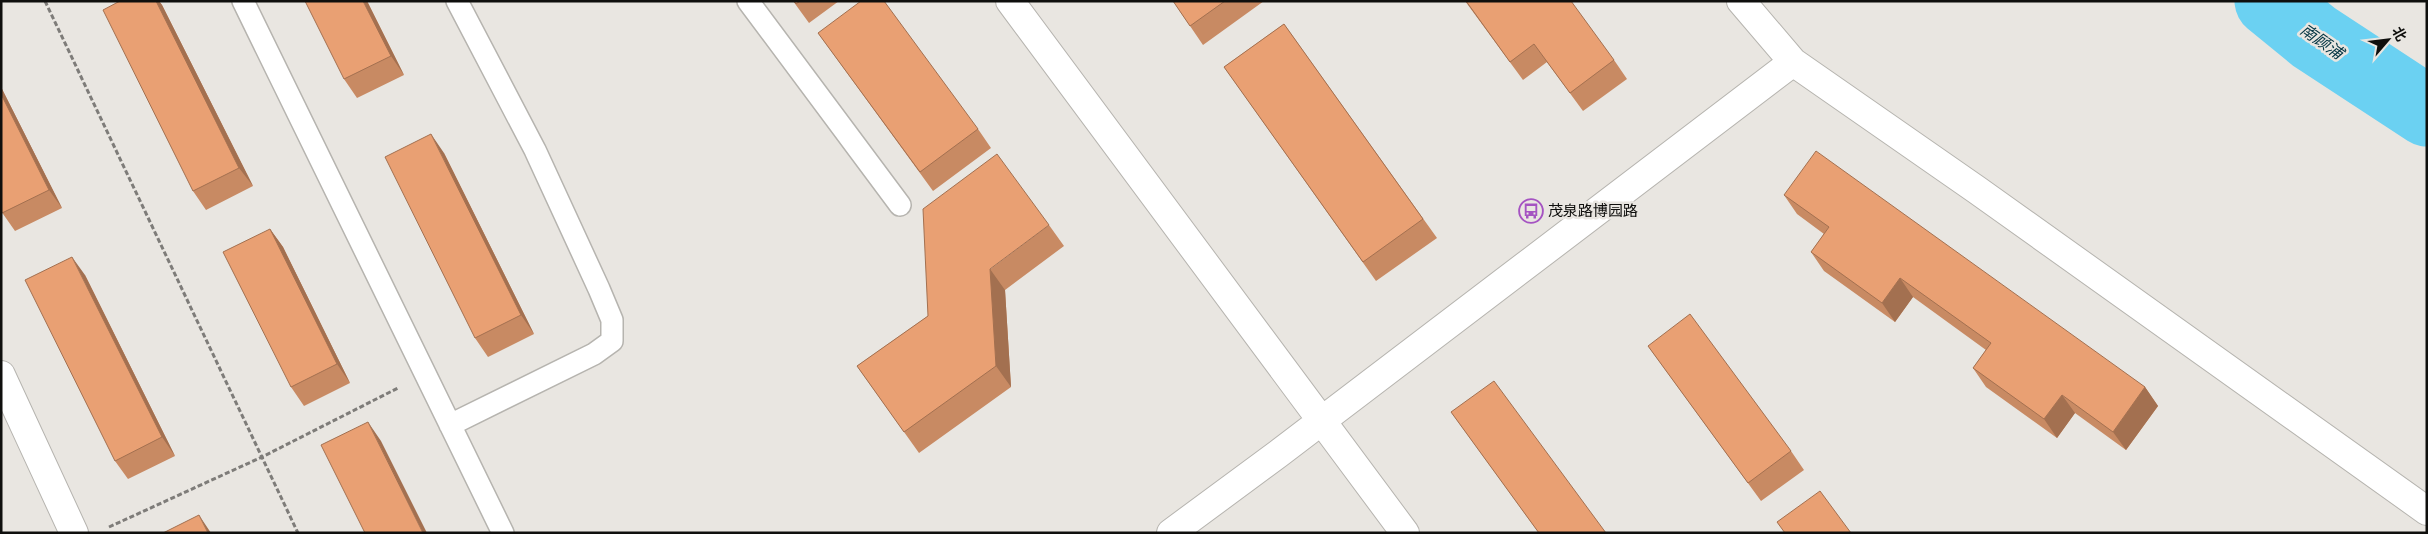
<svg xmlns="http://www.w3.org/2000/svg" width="2428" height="534" font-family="Poppins,'Noto Sans SC',sans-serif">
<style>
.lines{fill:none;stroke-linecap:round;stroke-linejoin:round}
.river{stroke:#6bd1f2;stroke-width:71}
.lane-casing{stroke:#b6b4af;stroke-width:24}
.street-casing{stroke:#b6b4af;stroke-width:30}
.path{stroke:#7e7c79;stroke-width:3;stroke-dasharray:5 2.5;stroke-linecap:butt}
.lane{stroke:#fff;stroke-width:21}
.street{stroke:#fff;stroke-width:28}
.wall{fill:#c88a63}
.shaded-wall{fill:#a37050}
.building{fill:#e9a073;stroke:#a37050}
.labels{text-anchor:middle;stroke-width:5;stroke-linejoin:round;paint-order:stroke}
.poi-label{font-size:15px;fill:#0f0f0d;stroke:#e9e6e1;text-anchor:start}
.water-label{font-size:16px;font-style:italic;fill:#003240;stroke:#e9e6e1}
</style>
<rect width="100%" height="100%" fill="#e9e6e1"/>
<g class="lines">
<path class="river" d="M2270,1L2314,37L2427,111"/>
<g class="lane-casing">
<path id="lane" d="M243,1L503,533
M748,1L900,205
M450,425L594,354L612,341V320L599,289L535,150L457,1"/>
</g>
<g class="street-casing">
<path id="street" d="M1010,1L1405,533
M1741,1L1793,62L1977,190L2427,511
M1,375L74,533
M1171,533L1278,454L1793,62"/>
</g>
<path class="path" d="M45,1L298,533
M109,527L262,457L398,388"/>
<use href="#lane" class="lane"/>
<use href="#street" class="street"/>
</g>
<path class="wall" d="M120,1H159L162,5L253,186L206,210L193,191Z
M367,1L404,75L357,98L344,79Z
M793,1H839L809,23Z
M1173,1H1264L1203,45Z
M1465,1L1614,60L1627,79L1583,111L1547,62L1523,80Z
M1284,24L1437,238L1376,281L1224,67Z
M818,33L978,129L991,148L933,191Z
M1,87L62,208L15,231L1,211Z
M444,153L534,334L488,357L475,338Z
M1784,195L2145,387L2158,406L2126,450L2075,413L2057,438L1986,387L1973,368L1986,350L1913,297L1895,322L1824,271L1811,252L1824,234L1797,214Z
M1049,225L1064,246L1005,290L1011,387L919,453L857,366L928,316Z
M270,229L283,247L350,383L304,406L291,387Z
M85,275L175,456L128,479L115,461Z
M1648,346L1791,451L1804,470L1761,501Z
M1451,412L1606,533H1539Z"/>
<path class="shaded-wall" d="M156,1H159L162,5L253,186L239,168Z
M363,1H367L404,75L391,56Z
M1,87L62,208L49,190L1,94Z
M431,134L444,153L534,334L521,315Z
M270,229L283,247L350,383L337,364Z
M72,257L85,275L175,456L162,437Z
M990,269L1005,290L1011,387L996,366Z
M1900,278L1913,297L1895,322L1882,303Z
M2145,387L2158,406L2126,450L2113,432Z
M2062,395L2075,413L2057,438L2044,419Z
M368,422L381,441L427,533H423Z
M199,515L211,533H208Z"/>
<path class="building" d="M120,1H156L239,168L193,191L103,10Z
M305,1H363L391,56L344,79Z
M794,1H800L796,4Z
M861,1H884L978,129L920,172L818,33Z
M1173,1H1225L1190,26Z
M1466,1H1571L1614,60L1570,93L1534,44L1510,62Z
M1284,24L1423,219L1363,262L1224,67Z
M1,94L49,190L2,213L1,211Z
M431,134L521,315L475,338L385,157Z
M1816,151L2145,387L2113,432L2062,395L2044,419L1973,368L1991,343L1900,278L1882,303L1811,252L1829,227L1784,195Z
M997,154L1049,225L990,269L996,366L904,432L857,366L928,316L923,209Z
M270,229L337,364L291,387L223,252Z
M72,257L162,437L115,461L25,280Z
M1690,314L1791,451L1748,483L1648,346Z
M1494,381L1606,533H1539L1451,412Z
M368,422L423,533H365L321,445Z
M1820,491L1851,533H1785L1777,522Z
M199,515L208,533H163Z"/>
<defs>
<g id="bus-ring" transform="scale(1.25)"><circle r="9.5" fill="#e9e6e1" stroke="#a553c2" stroke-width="1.5"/><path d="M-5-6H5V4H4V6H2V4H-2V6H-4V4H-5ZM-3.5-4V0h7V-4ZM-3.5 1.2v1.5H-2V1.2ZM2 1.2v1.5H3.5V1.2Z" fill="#a553c2"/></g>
</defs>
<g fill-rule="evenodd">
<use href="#bus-ring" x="1531" y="211"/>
</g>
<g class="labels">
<g class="poi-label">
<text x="1548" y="216">茂泉路博园路</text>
</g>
<g class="water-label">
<text transform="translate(2322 41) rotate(35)" y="6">南顾浦</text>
</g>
</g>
<rect width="2428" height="534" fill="none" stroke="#0f0f0d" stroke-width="5"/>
<g transform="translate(2388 40) rotate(62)" stroke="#e9e6e1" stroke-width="4" paint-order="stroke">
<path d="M0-4L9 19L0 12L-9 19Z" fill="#0f0f0d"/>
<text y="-8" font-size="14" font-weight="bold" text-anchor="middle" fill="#0f0f0d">北</text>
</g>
</svg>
